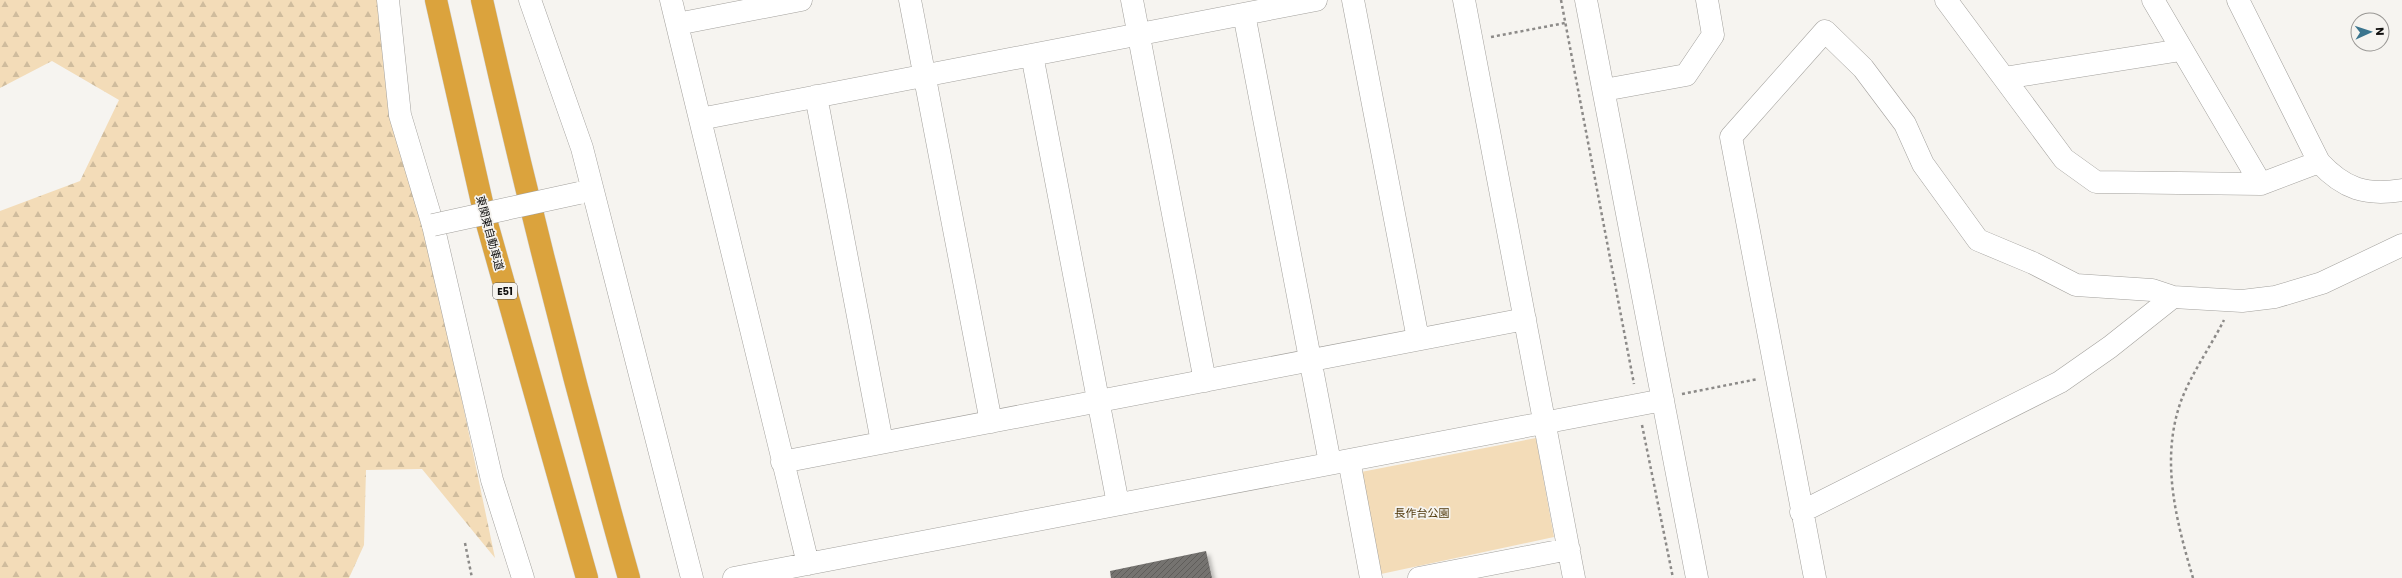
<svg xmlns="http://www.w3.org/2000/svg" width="2402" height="578" font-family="Poppins,'Noto Sans JP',sans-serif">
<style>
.forest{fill:url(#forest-firs)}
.park{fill:#f3dcb8}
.building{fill:url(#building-hatch);filter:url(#shadow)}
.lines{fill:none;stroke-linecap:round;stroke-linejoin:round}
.minor-casing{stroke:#a3a19d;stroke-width:23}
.highway-casing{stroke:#cfcfcf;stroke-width:23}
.path{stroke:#8c8a88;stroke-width:2.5;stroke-dasharray:3 3;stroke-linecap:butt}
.minor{stroke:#fff;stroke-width:22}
.highway{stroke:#dba33d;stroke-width:22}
.minor-bridge-casing{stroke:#a3a19d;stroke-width:23;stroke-linecap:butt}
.minor-bridge{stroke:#fff;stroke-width:22}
.labels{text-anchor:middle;stroke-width:3.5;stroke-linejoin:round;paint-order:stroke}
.shield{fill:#f6f4f0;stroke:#545351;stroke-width:1}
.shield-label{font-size:10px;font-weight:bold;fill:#0f0e0d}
.street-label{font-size:11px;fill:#0f0e0d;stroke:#f6f4f0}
.park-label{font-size:11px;fill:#50390c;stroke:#f6f4f0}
</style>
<defs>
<pattern id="forest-firs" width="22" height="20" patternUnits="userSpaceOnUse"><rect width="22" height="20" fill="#f3dcb8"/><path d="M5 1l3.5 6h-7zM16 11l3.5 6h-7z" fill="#cfbc9d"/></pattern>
<pattern id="building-hatch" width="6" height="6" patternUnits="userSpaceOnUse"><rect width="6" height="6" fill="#757370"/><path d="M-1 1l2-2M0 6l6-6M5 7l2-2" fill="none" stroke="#5e5d5a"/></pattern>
<filter id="shadow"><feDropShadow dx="3.5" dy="3.5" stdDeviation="2" flood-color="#0004"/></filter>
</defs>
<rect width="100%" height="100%" fill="#f6f4f0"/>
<path class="forest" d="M0,0H378L495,558L422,469L366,470L364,545L349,578H0V211L80,181L119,100L52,61L0,88Z"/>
<path class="park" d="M1536,438L1554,537L1381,574L1361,472Z"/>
<path class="building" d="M1206,551L1212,578H1111L1110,571Z"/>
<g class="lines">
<g class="minor-casing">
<path id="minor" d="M388,0L400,115L433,225L492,480L523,578
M530,0L582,148L692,578
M671,0L808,564
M910,0L991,422
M1132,0L1205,381
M1353,0L1418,339
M1464,0L1574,578
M1586,0L1697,578
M1946,0L2064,159L2096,182L2261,184L2319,162
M2153,0L2261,184
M2238,0L2319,162C2344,189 2366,196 2402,190
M1244,14L1330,463
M677,24L801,0
M1032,55L1118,504
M2004,78L2181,50
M1604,90L1686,75L1713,35L1707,0
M816,96L882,442
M700,119L1316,0
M1349,460L1371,578
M782,462L1525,319
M1801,512L2060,382L2110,347L2173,297
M734,578L1663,400
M1419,578L1569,549
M1815,578L1731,137L1825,31L1863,68L1905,124L1923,164L1978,240L2033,263L2076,285L2152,290L2173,297L2242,301L2275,297L2322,283L2402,245"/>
</g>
<g class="highway-casing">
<path id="highway" d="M436,0L486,220L587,578
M482,0C526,194 575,387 629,578"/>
</g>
<path class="path" d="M1561,0L1634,384
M1491,37L1565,23
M1682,394L1758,379
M1642,425L1673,578
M465,543L472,578
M2193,578C2176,520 2160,460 2181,401C2191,374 2211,346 2224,320"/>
<use href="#minor" class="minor"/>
<use href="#highway" class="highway"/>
<g class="minor-bridge-casing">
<path id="minor-bridge" d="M433,225L579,193"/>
</g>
<use href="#minor-bridge" class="minor-bridge"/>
</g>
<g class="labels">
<rect class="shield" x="493" y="283" width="24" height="16" rx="3"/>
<g class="shield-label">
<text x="505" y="295">E51</text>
</g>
<g class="street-label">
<text transform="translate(490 233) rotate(75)" y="4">東関東自動車道</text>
</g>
<g class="park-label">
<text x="1422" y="517">長作台公園</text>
</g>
</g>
<g transform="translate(2370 32) rotate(87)"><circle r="19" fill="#f6f4f0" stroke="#9a9895"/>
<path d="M0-3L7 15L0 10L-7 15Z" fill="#3b758e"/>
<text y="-6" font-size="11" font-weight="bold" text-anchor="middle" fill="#0f0e0d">N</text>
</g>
</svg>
